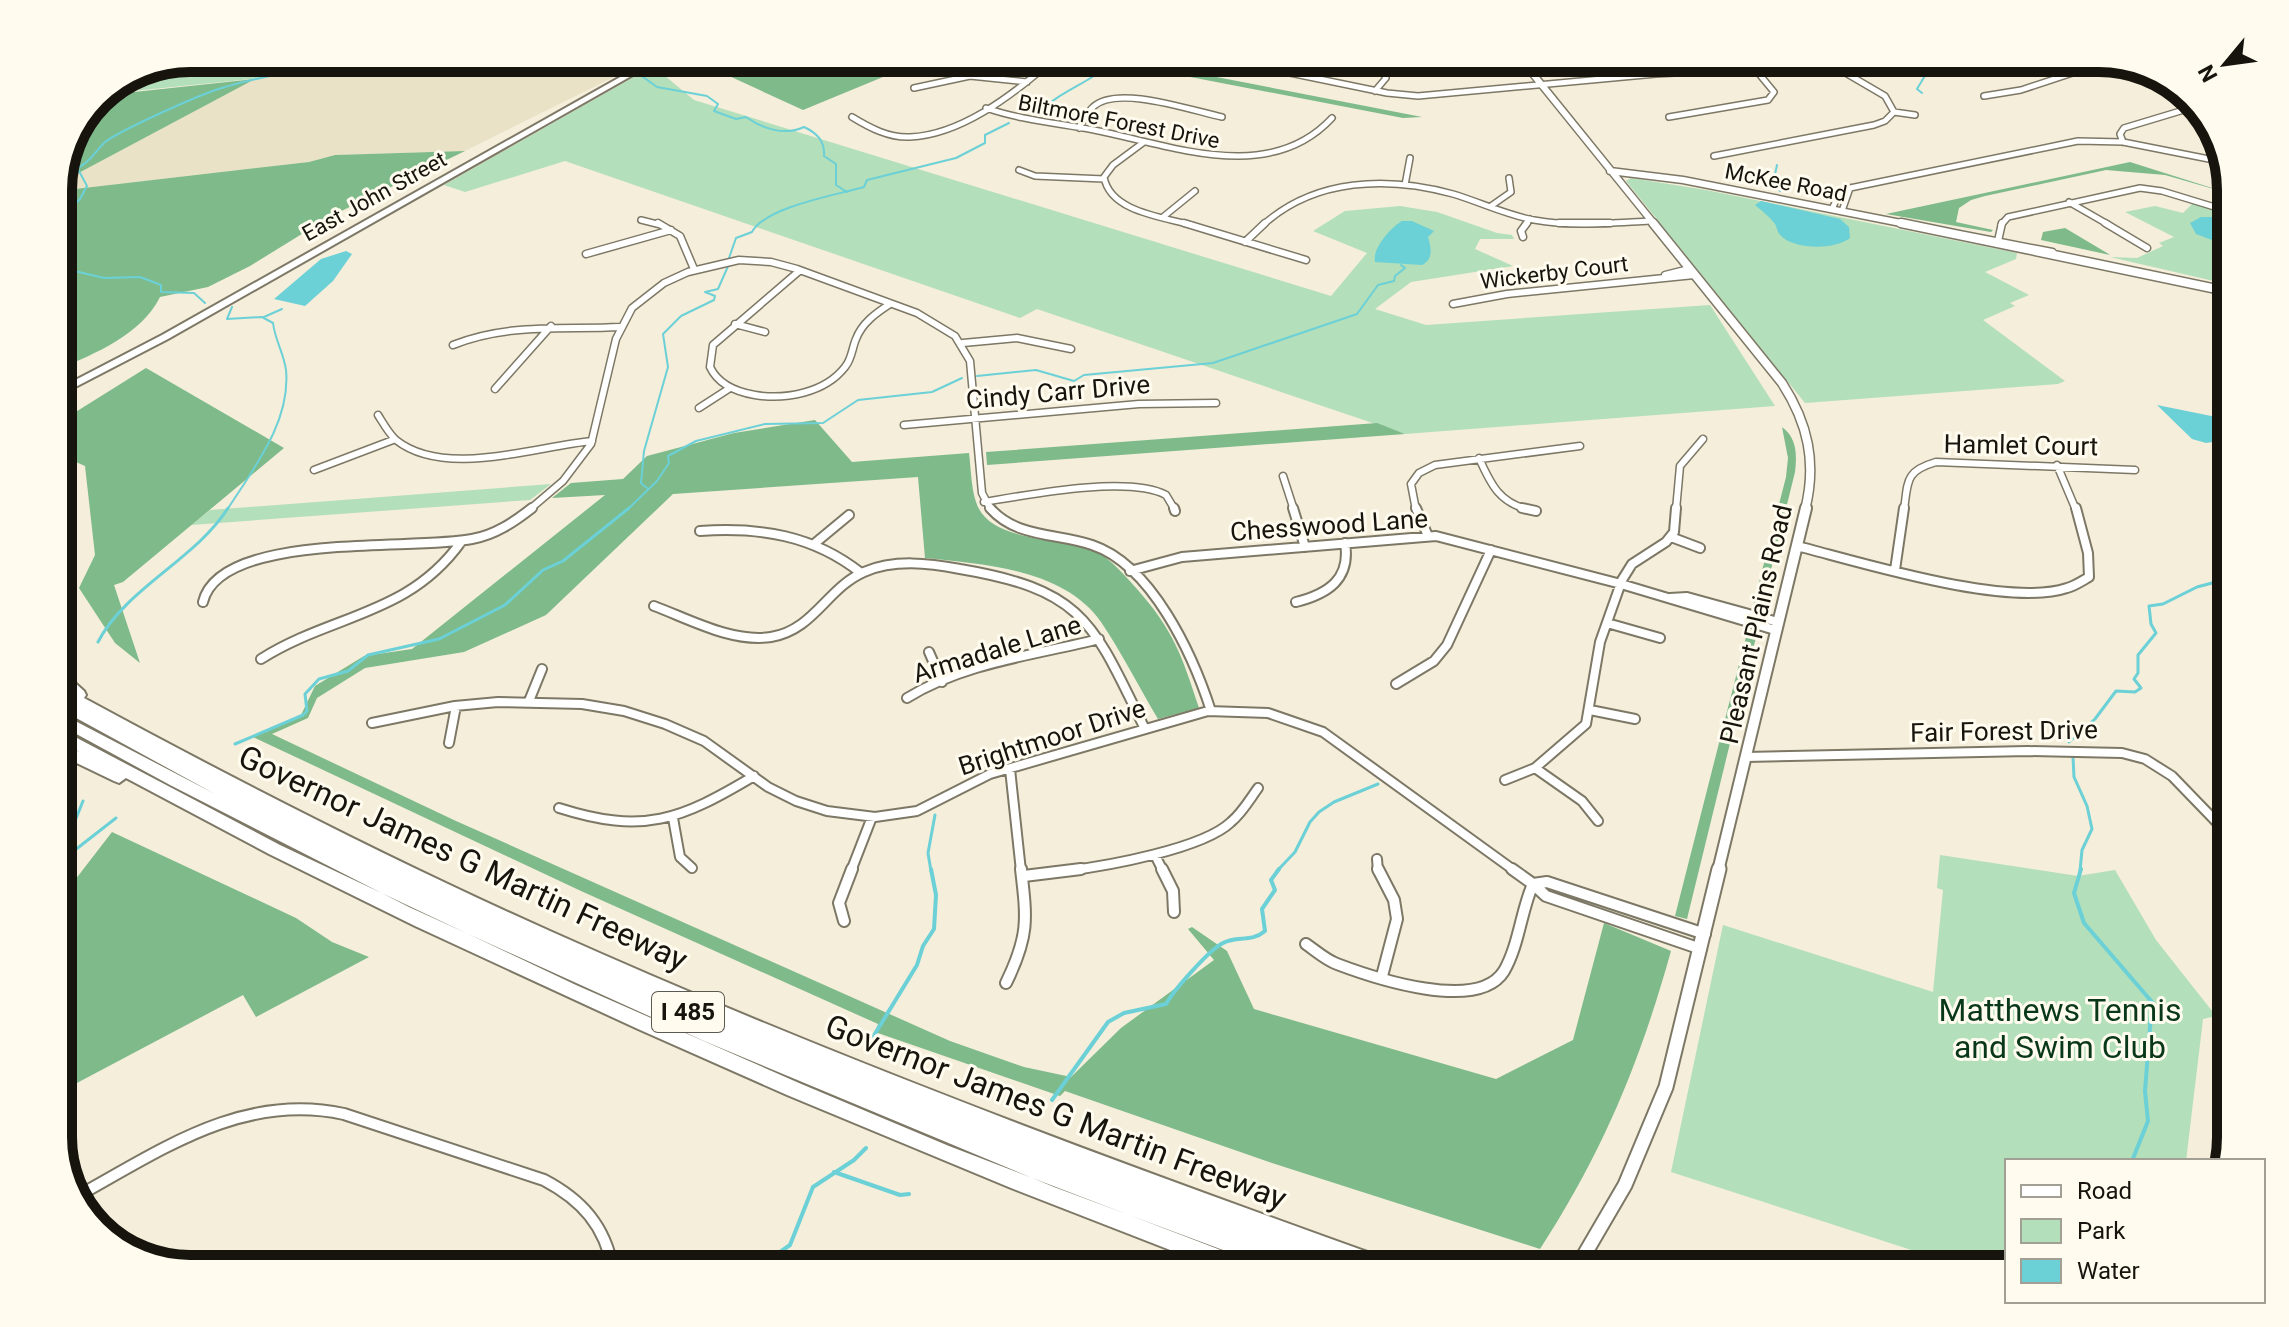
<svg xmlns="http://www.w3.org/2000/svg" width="2289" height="1327" font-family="Roboto,sans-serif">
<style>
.built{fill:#e9e2c6}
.green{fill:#b3dfba}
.forest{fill:#7eba8a}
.water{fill:#6cd0d7}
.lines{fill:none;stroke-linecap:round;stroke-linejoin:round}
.stream-far2{stroke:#6cd0d7;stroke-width:2}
.stream-far1{stroke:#6cd0d7;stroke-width:3}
.stream{stroke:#6cd0d7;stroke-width:4}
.minor-far3-casing{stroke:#7d7866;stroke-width:8}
.minor-far2-casing{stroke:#7d7866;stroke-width:9}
.minor-far1-casing{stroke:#7d7866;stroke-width:12}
.minor-casing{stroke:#7d7866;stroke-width:14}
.tertiary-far3-casing{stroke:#7d7866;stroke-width:9}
.tertiary-far2-casing{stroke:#7d7866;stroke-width:11}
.tertiary-far1-casing{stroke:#7d7866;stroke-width:14}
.tertiary-casing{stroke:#7d7866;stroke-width:17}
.secondary-casing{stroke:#7d7866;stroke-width:4}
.motorway-casing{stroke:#7d7866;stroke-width:4}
.minor-far3{stroke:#fff;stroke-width:5}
.minor-far2{stroke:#fff;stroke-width:6}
.minor-far1{stroke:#fff;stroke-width:8}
.minor{stroke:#fff;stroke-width:10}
.tertiary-far3{stroke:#fff;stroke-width:6}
.tertiary-far2{stroke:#fff;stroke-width:8}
.tertiary-far1{stroke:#fff;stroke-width:10}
.tertiary{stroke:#fff;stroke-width:13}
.secondary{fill:#fff;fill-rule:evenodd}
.motorway{fill:#fff;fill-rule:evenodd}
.labels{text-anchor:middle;stroke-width:6;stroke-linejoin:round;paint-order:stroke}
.far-street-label{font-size:22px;fill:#16140d;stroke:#fffbef}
.shield{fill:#fffbef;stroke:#5c5951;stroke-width:2}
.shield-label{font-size:24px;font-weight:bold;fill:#16140d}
.street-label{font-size:26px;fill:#16140d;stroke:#fffbef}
.near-street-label{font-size:32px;fill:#16140d;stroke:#fffbef}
.near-park-label{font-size:32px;fill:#093819;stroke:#fffbef}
.rim{fill:none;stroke:#16140d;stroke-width:10}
</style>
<rect width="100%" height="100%" fill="#f4eeda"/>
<path class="built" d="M427,58L648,60L465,151L335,155L309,162L58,191V184L255,79Z"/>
<path class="green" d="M190,58H299L281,76L104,94Z
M653,66L694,100L1331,296L1367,253L1313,231L1345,211L1400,206L1437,212L1497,233L1512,235L1514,239H1480L1475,249L1513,266L1411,282L1375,309L1426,325L1710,305L1775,406L1405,434L1037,309L1020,318L565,161L465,192L444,185Z
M1631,178L1706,190L2017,253L2016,259L1985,272L2029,295L2010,303L2015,306L1983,320L2065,381L2058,384L1805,403L1626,181Z
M2193,203L2231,215V285L2110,257L2137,258L2163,246L2159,243L2174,237L2125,212L2155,206L2183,213Z
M551,484L530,500L191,525L210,510Z
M1940,855L2078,876L2115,870L2156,940L2216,1016L2203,1019L2186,1161H2007V1269H1970L1671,1172L1723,925L1933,992L1943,890L1937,888Z"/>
<path class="forest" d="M299,58H427L281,76Z
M690,58H929L803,110Z
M1015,58H1146L1139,62L1422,117L1403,118L1102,60Z
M255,79L58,184L97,96Z
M465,151L331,216L250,266L208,287L160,297C142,334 95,354 58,369V191L309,162L335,155Z
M2130,162L2231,194L2165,175L2106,170L1985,196L1971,200L1959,208L1956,222L1993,230L1991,232L1886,214Z
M2065,228L2107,253L2110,255L2041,240L2043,232Z
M146,368L284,448L123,582L114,585L140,663L115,643L79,588L95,555L85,466L58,454V423Z
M815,420L852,462L969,453C971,468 971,487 976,502C990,546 1068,535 1102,555C1115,564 1127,578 1137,589C1174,631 1182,656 1199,708L1158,719C1139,687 1122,653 1101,622C1064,569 983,564 925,558L918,477L673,494L546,615L464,652L365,668L317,698L308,718L272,734L456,821L950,1041L1024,1067L1071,1077L1121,1028L1214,960L1188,929L1192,927L1227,951L1254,1009L1496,1079L1573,1040L1604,923L1671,951C1640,1062 1603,1152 1540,1249L1272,1163L1065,1091L1060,1096L875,1032L878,1024L581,891L253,737L301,715L315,686L364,656L412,649L605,495L552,498L571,483L623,479L647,456L734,433Z
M1377,423L1405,434L987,465L986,452Z
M1782,427C1797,438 1797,455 1795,472L1761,610H1752L1786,477L1788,458Z
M1748,629L1757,633L1687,919L1675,916Z
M112,832L296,918L332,942L369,957L256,1017L243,995L58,1093V902Z"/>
<path class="water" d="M1761,201L1840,219L1849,227L1850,238C1835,250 1795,250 1781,236C1777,232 1777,227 1775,224C1770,217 1762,211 1755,205Z
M2201,217H2218L2231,222V241L2212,240L2196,234L2190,223Z
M1402,221H1412L1434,231L1428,237C1431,247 1434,259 1422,265L1375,262C1372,249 1390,228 1402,221Z
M346,251L352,254L333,281L305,306L274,299L321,259Z
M2157,405L2231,420V439L2206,443L2192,439Z"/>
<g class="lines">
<path class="stream-far2" d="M615,58L619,68L629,72
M639,74L657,87L707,96L718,104L714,111L736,119L746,117C763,129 785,136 804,127C817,133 825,141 824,156L836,164V185L847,192
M1922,93L1917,89L1926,74L1943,58
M1038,114C1054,96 1076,88 1097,74L1096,67L1112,58
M1777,165L1774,179L1780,191
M78,168C92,160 94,153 104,143C116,132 191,99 210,92C246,78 289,76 322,58
M58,221L80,199L87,186L79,171L67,162
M729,258L736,238L752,232C765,207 836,195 864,187L867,180L956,158L985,143V135L1009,123
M58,267L104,278L140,277L161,285V292L194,293L205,303
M264,317L282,309
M977,376L1036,370L1074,381L1084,375L1213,363L1357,314L1378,285L1394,281L1395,276L1405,268L1401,265
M648,489L641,483L644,451L668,367L663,334L681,316L714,300L715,296L705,292L718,289L729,264
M227,510C253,469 291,422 286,370C284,354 275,340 273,323L262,317L227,319L232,307
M627,510L657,481L669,463L668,456L696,441L765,424L823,423L858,400L932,392L962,378"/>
<path class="stream-far1" d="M98,642C125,589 196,559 228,508
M2069,742L2095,719L2116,691L2135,692L2141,688L2134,679L2138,673V655L2156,633L2151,624L2149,606L2163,604L2197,587L2231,578
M235,744L303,715L307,711L305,694L319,679L348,671L368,655L439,639L505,605L543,570L563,561L629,508
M2073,757L2074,777L2087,806L2092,829L2082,850L2080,871
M75,850L116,818
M59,871L73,852L71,831L83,801
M931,871L928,853L935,815
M1277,871L1295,852L1310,822L1319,812L1334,802L1378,784"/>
<path class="stream" d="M2081,869L2074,893L2084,923L2152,1002L2145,1091L2148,1121L2132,1161
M58,872L60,869
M873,1037L917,965L923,946L934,929L936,895L931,869
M1052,1100L1108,1022L1124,1013L1166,1004C1174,990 1209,950 1223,943C1237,935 1251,943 1265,931L1262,909L1275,890L1271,880L1279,869
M834,1172L900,1195L909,1194
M756,1269L790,1245L813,1187L854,1160L866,1148"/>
<g class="minor-far3-casing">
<path id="minor-far3" d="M1374,58L1386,78L1375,91
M1172,68L1190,58
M1266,68L1387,93L1418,96L1656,74L1857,63L1880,58
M914,88L970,76L1027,82
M1984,96L2021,90L2109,61
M986,108C1021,120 1057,123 1094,130C1170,145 1269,186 1332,118
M1894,112L1915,115
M852,117C870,128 889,138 910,137C960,135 1011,96 1047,65
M1669,117L1768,100L1774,92L1755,69
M1079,128C1083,122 1087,112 1093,107C1117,84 1193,111 1222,117
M1144,142L1113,165L1104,177C1110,212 1163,217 1191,225
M2123,142L2120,134L2124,128L2197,106
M1714,156L1874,125L1885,121L1894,112L1885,96L1832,65
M1019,170L1035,176L1104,179
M1405,185L1410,158
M1850,188L2078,141L2123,142L2224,162
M2069,202L2109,225
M1491,206L1511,192L1509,178
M1832,209L1839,194L1850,188L1842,211
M1163,217L1195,191
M641,220L661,225
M1263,225C1315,178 1388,176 1453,194C1480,202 1506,215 1534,220C1573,227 1611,223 1650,221
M1525,225L1530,219
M2001,225L2008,217L2140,188L2162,191L2231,212"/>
</g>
<g class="minor-far2-casing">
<path id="minor-far2" d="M658,223L680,236L694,269
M1184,223L1306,260
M1559,223H1610
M2105,223L2147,248
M1523,237L1521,231L1527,223
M1998,241L2002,223
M1245,242L1265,223
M586,254L671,230
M798,272L713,345L710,367C718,384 737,392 755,395C785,400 825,393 845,367C852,359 852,348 856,339C862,323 876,313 890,304
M1665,275L1689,269
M1453,304L1507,294L1694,275
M2225,321L2231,323
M735,324L765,332
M963,343L1017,338L1071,349
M453,345C507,323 563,330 620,327
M495,389L551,326
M699,408L730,388
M378,415C383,423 389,434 396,440C445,479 536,446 592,441
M904,425L1139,404L1216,403
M1479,458C1491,485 1500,504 1531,510
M2057,465L2076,510
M314,470L393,440
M1283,476L1294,510
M984,502C1027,495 1128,475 1166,495L1175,510
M529,510L563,481L591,444L616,339L632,308L664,283L688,272L739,260L771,262L797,269L917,313L955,336L970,361L982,493L991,510
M1416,510L1411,484L1419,473L1435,465L1580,446
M1676,510L1680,466L1703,439
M1904,510C1908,481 1905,471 1936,462L2135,470"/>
</g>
<g class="minor-far1-casing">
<path id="minor-far1" d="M990,508C1016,538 1057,533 1092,545C1152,565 1193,655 1211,711
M1174,508L1175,511
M1293,508L1305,547
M1416,508L1428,536
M1522,508L1536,511
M700,531C760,527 813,535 861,573
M1671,537L1700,548
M814,544L849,515
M1797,546C1860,562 2007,608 2067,588C2075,586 2082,581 2089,577L2088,553L2076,508
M1895,570L1904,508
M1130,571L1182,557L1436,536L1621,584L1775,630
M1670,598L1687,597L1778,622
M203,602C220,531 413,551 472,539C495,535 514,522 532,508
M1296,602C1328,594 1351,579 1345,543
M2231,605L2221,619L2224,636L2231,644
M654,606C689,619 732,643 771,637C814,630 827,588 864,572C894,559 929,563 960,569C1085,590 1093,623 1145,729
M1607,623L1660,638
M929,652L942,682
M261,659C332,614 408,616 461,542
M1396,684L1434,661L1447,645L1491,550
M907,698C963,663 1036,655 1099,639
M529,701L542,669
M1590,710L1635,719
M372,723L455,706L498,702L582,704L624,711L665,724L704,741L768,787L796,801L827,811L875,817L917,811L990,774L1208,711L1268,713L1323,732L1515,871
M449,743L456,706
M1746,757L2028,751L2122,753L2145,759L2172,776L2231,837
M1535,768L1582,801L1598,821
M1010,769L1021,871
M1505,780L1535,768L1586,724L1600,642L1622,580L1632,564L1666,542L1674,532L1676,508
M559,808C644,835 680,820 754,776
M673,818L680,857L692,868
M1155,855L1163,871
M1377,859L1378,871
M851,871L872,817
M1066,871C1106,866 1203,849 1231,822C1242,813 1250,799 1258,788"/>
</g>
<g class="minor-casing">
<path id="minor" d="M1162,869L1173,891L1174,912
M1378,869L1394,900L1397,919L1382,976
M1024,876L1081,869
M844,921L839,903L852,869
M1306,944C1316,951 1326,960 1337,964C1374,978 1478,1013 1504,971C1519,945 1521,911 1533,884L1512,869
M1701,949L1546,896L1533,884L1547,882L1705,934
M1006,983C1029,936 1027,920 1021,869
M74,1198C160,1151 241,1092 344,1114L544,1180C582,1200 605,1226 613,1269"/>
</g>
<g class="tertiary-far3-casing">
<path id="tertiary-far3" d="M1520,58L1655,225
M1610,171L1683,180L1911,225"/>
</g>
<g class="tertiary-far2-casing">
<path id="tertiary-far2" d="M1653,223L1782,383C1808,423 1817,463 1805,510
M1901,223L1954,234
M2052,253L1954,234L2231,292"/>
</g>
<g class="tertiary-far1-casing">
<path id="tertiary-far1" d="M1718,871L1806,508"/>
</g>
<g class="tertiary-casing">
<path id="tertiary" d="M1576,1269L1625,1185L1666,1087L1719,869"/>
</g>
<g class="secondary-casing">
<path id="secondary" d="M654,58H663L168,339L58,396V389L162,335Z"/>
</g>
<g class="motorway-casing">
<path id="motorway" d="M58,670L63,672L84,691L86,695L84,698C237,781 391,860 550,931C824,1054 1105,1158 1387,1259L1394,1262L1397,1269H1361L1349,1265L1351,1269H1315L1309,1267L1310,1269H1274L1054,1187L704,1041L409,907L170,785L58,724V712L215,794L58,708V685L61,686L58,684Z
M58,728L280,845L576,985L799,1083L949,1146L1252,1262L1255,1269H1219L1011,1188L787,1095L638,1029L415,926L269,854L126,778L119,783L114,781L58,754V743L80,752L58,740Z"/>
</g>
<use href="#minor-far3" class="minor-far3"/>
<use href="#minor-far2" class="minor-far2"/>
<use href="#minor-far1" class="minor-far1"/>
<use href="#minor" class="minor"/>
<use href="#tertiary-far3" class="tertiary-far3"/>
<use href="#tertiary-far2" class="tertiary-far2"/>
<use href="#tertiary-far1" class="tertiary-far1"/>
<use href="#tertiary" class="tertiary"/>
<use href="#secondary" class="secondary"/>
<use href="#motorway" class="motorway"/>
</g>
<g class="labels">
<g class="far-street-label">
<text transform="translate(1119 121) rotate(11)" y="8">Biltmore Forest Drive</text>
<text transform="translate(1786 182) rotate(11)" y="8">McKee Road</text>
<text transform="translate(374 196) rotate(-29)" y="8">East John Street</text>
<text transform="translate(1554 272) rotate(-7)" y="8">Wickerby Court</text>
</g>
<rect class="shield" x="652" y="992" width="72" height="40" rx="6"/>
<g class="shield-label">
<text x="688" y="1020">I 485</text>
</g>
<g class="street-label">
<text transform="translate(1058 392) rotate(-5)" y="9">Cindy Carr Drive</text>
<text transform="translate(2021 445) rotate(1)" y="9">Hamlet Court</text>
<text transform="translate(1329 525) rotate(-4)" y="9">Chesswood Lane</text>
<text transform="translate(1756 624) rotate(-77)" y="9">Pleasant Plains Road</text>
<text transform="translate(997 649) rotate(-17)" y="9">Armadale Lane</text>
<text transform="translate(2004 731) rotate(-1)" y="9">Fair Forest Drive</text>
<text transform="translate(1052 737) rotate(-18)" y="9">Brightmoor Drive</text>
</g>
<g class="near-street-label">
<text transform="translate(463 858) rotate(25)" y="11">Governor James G Martin Freeway</text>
<text transform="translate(1056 1112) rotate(21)" y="11">Governor James G Martin Freeway</text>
</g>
<g class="near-park-label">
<text x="2060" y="1021">Matthews Tennis<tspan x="2060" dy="37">and Swim Club</tspan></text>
</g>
</g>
<path d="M0 0H2289V1327H0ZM190 72H2099A118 118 0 0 1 2217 190V1137A118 118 0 0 1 2099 1255H190A118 118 0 0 1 72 1137V190A118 118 0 0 1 190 72Z" fill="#fffbef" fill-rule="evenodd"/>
<path class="rim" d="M190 72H2099A118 118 0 0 1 2217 190V1137A118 118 0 0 1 2099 1255H190A118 118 0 0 1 72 1137V190A118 118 0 0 1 190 72Z"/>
<rect x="2005" y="1159" width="260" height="144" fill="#fffbef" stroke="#a29f95" stroke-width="2"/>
<rect x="2021" y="1185" width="40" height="12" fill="#ffffff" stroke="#a29f95" stroke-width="2"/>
<text x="2077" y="1199" font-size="24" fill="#16140d">Road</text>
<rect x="2021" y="1219" width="40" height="24" fill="#b3dfba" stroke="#a29f95" stroke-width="2"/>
<text x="2077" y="1239" font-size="24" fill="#16140d">Park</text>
<rect x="2021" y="1259" width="40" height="24" fill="#6cd0d7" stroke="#a29f95" stroke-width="2"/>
<text x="2077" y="1279" font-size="24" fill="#16140d">Water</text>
<g transform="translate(2225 64) rotate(241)" stroke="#fffbef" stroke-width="6" paint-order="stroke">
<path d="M0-6L14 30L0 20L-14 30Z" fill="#16140d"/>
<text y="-12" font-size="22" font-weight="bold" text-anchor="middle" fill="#16140d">N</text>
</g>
</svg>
